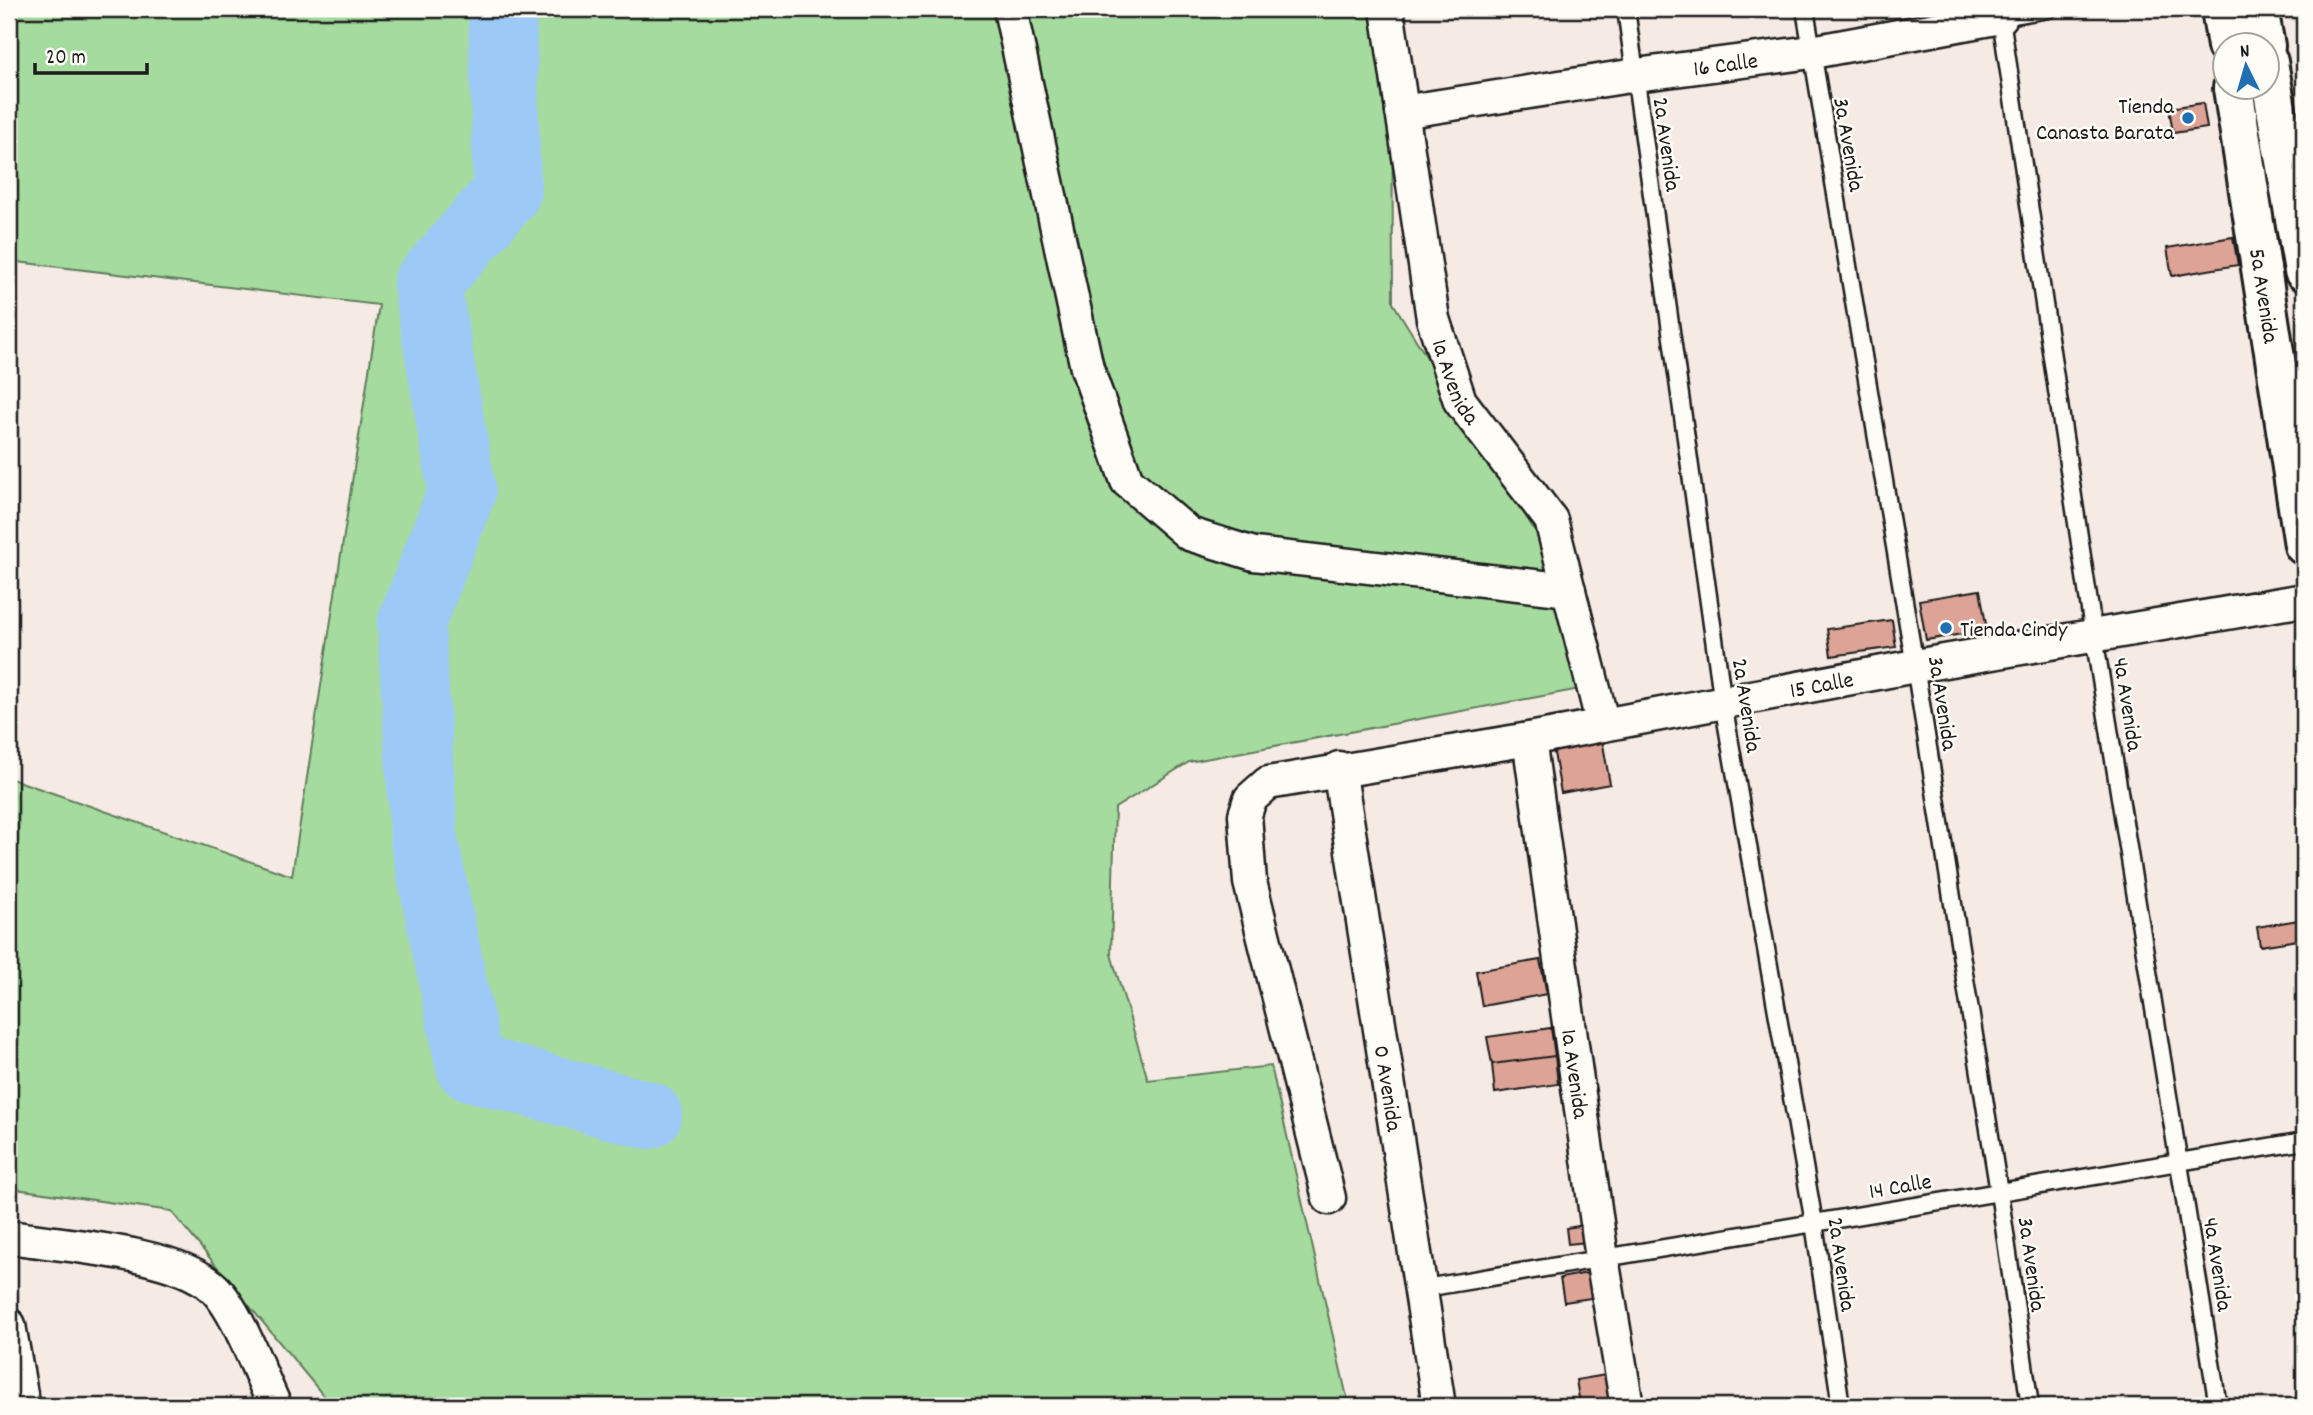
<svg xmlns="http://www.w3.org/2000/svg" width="2313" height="1415" font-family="Dekko,sans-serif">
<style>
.green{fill:#a5db9e;stroke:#607c5d;stroke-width:2}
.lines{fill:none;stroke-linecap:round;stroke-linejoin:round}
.river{stroke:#9dc9f7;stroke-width:68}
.building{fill:#dca396;stroke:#1c1c1c;stroke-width:2}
.service-casing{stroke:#1c1c1c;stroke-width:21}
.minor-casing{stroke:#1c1c1c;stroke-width:37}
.tertiary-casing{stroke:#1c1c1c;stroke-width:44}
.service{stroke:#fdfcf7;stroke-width:16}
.minor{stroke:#fdfcf7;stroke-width:32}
.tertiary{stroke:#fdfcf7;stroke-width:38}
.poi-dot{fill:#1f6fb2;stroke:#fdfcf7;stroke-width:2.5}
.labels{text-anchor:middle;stroke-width:5;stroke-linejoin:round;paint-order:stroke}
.street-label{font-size:23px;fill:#1c1c1c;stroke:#fdfcf7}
.poi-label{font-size:23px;fill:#1c1c1c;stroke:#fdfcf7;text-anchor:end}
</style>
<rect width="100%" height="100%" fill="#f6eae4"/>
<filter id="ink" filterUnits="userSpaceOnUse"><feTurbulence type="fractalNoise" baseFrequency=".0143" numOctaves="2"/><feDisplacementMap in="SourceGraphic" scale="14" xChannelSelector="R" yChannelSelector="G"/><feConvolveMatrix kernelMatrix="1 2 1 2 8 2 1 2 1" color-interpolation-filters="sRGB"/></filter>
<g filter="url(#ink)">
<path class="green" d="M9,9H1392L1393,303L1537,534L1580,689L1189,762L1115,808L1111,954L1148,1080L1271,1066L1349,1406H332L171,1211L16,1189L9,1167V778L292,876L379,305L9,261Z"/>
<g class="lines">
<path class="river" d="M502,9L507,192L427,284L462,491L411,624L424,840L470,1067L648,1115"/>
</g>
<path class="building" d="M2203,103L2207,128L2173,133L2169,108Z
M2233,237L2238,265L2172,276L2167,248Z
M1980,590L1987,630L1926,640L1919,600Z
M1892,620L1896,647L1831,656L1827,629Z
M1602,739L1610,784L1561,793L1554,753L1568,745Z
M2304,919V939L2260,946L2257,927Z
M1540,960L1547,994L1482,1006L1476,971Z
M1551,1028L1555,1056L1492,1064L1487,1037Z
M1555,1056L1558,1084L1495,1093L1492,1064Z
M1585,1225L1587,1242L1568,1244L1566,1228Z
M1594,1272L1598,1297L1564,1302L1560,1278Z
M1612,1374L1616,1398L1580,1404L1576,1380Z"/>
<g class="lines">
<g class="service-casing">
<path id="service" d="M1626,9L1723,703L1814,1223L1841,1406
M1805,9L1915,666L1999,1192L2030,1406
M2000,12L2094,636L2218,1406
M2001,17L2049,9
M1419,1289L2304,1141"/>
</g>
<g class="minor-casing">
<g id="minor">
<path d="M1010,9L1087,368L1127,481L1189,534L1254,554L1569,590"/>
<path id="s1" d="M1387,9L1433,319L1460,401L1551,520L1603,725"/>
<path id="s2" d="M1402,112L1636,75L1812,52L2001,17"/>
<path id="s3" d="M1529,739L1602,1258L1627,1406"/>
<path id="s4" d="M1339,768L1439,1406"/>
<path id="s5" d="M1329,1198L1250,882L1245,815L1250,799L1268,783L1529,739L1915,666L2304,600"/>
<path d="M9,1237C61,1245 177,1252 214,1288C238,1311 260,1375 275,1406"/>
<path d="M9,1325L23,1406"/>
</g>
</g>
<g class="tertiary-casing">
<g id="tertiary">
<path d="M2221,9L2227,46"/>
<path d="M2258,9L2265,46"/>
<path d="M2268,62L2304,271"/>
<path id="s6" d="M2233,88L2304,545"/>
</g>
</g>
<use href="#service" class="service"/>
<use href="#minor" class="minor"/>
<use href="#tertiary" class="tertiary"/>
</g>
</g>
<g class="poi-dot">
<circle cx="2188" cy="118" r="7"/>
<circle cx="1946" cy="628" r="7"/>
</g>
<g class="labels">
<g class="street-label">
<text dy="8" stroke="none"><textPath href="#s2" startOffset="327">16 Calle</textPath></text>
<text transform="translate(1668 144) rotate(82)" y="8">2a Avenida</text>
<text transform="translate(1850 144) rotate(80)" y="8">3a Avenida</text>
<text dy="8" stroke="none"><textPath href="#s6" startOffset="210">5a Avenida</textPath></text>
<text dy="8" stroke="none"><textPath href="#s1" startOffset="380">1a Avenida</textPath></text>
<text dy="8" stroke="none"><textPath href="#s5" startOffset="996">15 Calle</textPath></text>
<text transform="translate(1944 703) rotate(81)" y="8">3a Avenida</text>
<text transform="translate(2129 704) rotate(81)" y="8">4a Avenida</text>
<text transform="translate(1748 705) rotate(81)" y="8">2a Avenida</text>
<text dy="8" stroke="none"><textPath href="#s3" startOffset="338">1a Avenida</textPath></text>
<text dy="8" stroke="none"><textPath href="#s4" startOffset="324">0 Avenida</textPath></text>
<text transform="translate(1900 1185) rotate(-10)" y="8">14 Calle</text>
<text transform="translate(1843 1264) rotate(82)" y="8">2a Avenida</text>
<text transform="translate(2033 1264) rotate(82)" y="8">3a Avenida</text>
<text transform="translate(2219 1264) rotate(81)" y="8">4a Avenida</text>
</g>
<g class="poi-label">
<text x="2174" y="113">Tienda<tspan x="2174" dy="26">Canasta Barata</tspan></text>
<text x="1960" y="636" text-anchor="start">Tienda Cindy</text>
</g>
</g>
<rect width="2313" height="1415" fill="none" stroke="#fdfcf7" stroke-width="35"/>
<rect x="18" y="18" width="2278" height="1380" fill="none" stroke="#1c1c1c" stroke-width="2.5" filter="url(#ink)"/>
<g transform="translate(2246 66) rotate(355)"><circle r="33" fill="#fdfcf7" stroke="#a3a29f" stroke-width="2"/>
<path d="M0-5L12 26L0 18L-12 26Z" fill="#1f6fb2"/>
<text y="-10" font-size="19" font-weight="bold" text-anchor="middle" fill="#1c1c1c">N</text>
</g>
<path d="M35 63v10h112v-10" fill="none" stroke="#1c1c1c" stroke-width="3.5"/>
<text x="46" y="63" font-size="21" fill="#1c1c1c" stroke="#fdfcf7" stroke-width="5" paint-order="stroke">20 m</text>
</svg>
